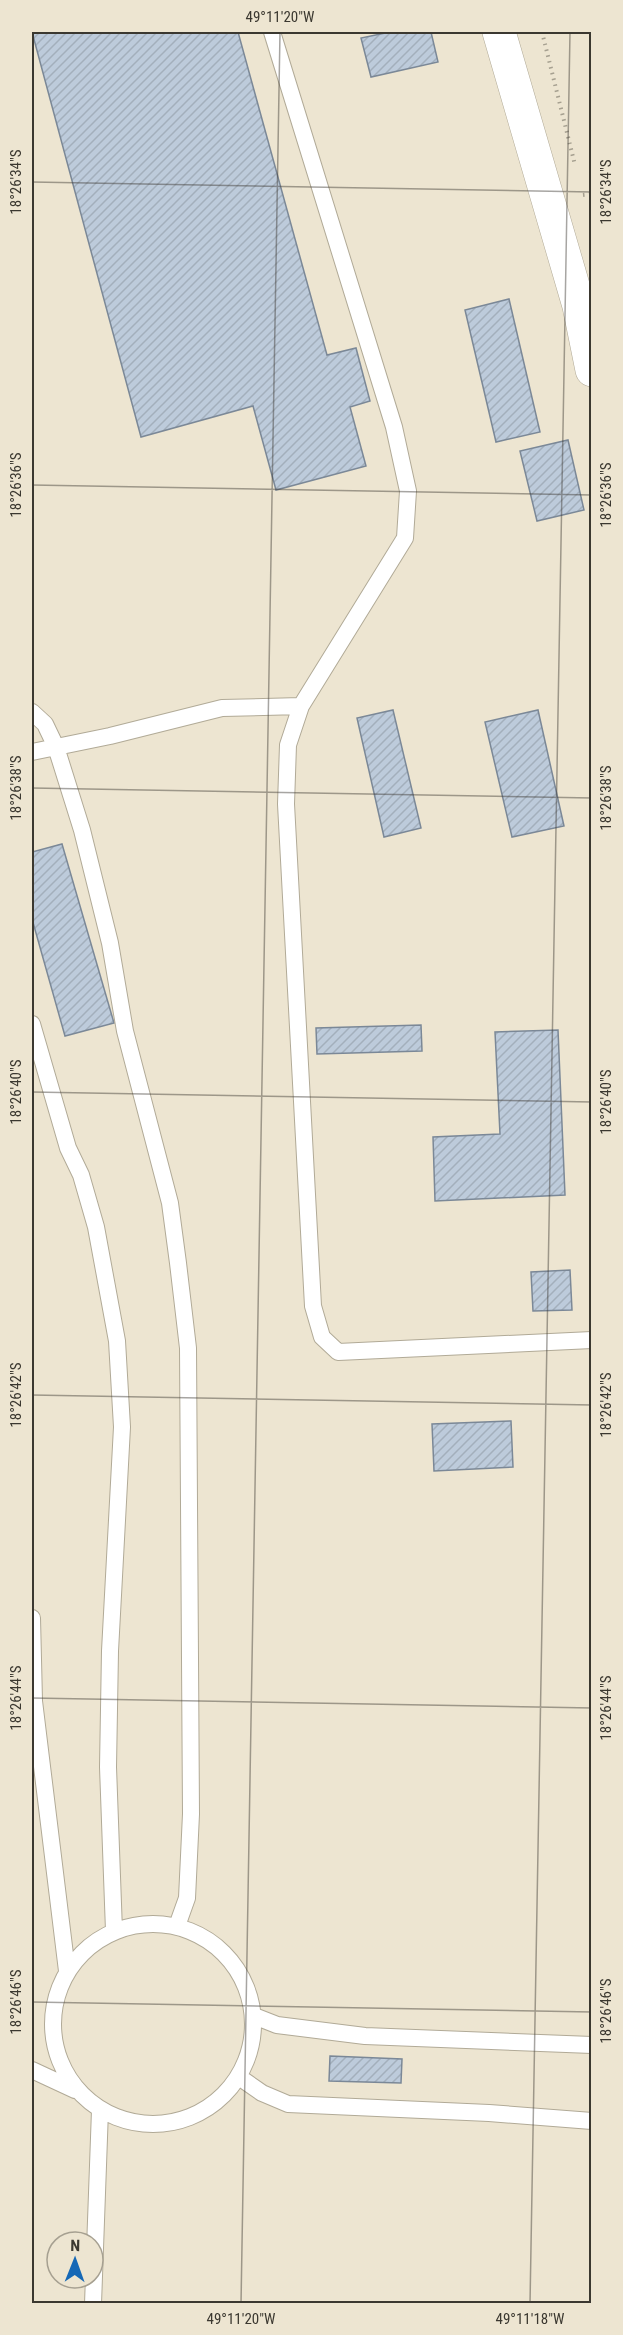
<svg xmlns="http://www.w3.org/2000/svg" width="623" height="2335" font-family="'Roboto Condensed',sans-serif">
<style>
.building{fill:url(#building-hatch);stroke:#7b8897;stroke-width:1.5}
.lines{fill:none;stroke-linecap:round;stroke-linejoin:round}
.service-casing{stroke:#b1aa97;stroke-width:18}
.minor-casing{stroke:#b1aa97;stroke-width:34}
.path{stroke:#a6a090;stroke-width:4;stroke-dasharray:1.5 4.5;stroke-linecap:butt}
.service{stroke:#fff;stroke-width:16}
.minor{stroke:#fff;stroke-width:33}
.ticks{fill:none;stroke:#3b3830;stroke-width:1.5;stroke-opacity:0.45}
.neatline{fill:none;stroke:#3b3830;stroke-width:2}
.ticks-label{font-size:15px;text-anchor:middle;fill:#3b3830}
</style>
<defs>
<pattern id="building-hatch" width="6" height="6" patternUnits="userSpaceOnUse" patternTransform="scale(1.5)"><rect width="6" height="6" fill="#bdcbdb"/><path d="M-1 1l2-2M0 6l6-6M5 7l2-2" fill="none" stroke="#a3afbc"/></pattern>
</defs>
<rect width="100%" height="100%" fill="#ede5d1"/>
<path class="building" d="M32,32H238L327,355L356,348L370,401L350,407L366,466L276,490L253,406L141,437Z
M390,32H431L438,62L371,77L361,38Z
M509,299L540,432L496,442L465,310Z
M568,440L584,510L537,521L520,451Z
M393,710L421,828L384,837L357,718Z
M538,710L564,826L512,837L485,722Z
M62,844L114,1023L65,1036L32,919V852Z
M421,1025L422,1051L317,1054L316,1028Z
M558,1030L565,1195L435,1201L433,1137L500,1134L495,1032Z
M570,1270L572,1310L533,1311L531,1272Z
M511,1421L513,1467L434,1471L432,1424Z
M330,2056L402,2059L401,2083L329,2081Z"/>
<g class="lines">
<g class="service-casing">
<path id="service" d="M272,32L394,427L408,491L405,538L301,706L288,745L286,804L313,1306L322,1337L338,1352L592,1340
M32,712L45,724L56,747L82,830L110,943L125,1031L170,1203L178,1263L188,1348L191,1814L187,1898L177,1926
M32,752L110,736L222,708L301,706
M32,1024L68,1148L81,1175L96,1227L117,1341L122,1427L110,1651L108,1767L114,1931
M32,1618L34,1701L67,1971
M53 2024a100 100 0 1 1 200 0a100 100 0 1 1-200 0Z
M254,2016L277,2025L365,2036L592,2045
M32,2070L75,2090
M239,2077L262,2093L288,2104L489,2113L592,2121
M93,2304L100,2110"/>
</g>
<g class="minor-casing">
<path id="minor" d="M499,32L579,306L592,370"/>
</g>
<path class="path" d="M542,32L575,165
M583,195L592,194"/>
<use href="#service" class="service"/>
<use href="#minor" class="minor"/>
</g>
<path class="ticks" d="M32,182L592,192M32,485L592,495M32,788L592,798M32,1092L592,1102M32,1395L592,1405M32,1698L592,1708M32,2002L592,2012M241,2304L280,32M530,2304L570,32"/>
<rect width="623" height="2335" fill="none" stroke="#ede5d1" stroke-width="66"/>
<g transform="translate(75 2260) rotate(1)"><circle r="28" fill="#ede5d1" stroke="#a6a091" stroke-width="1.5"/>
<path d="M0-4.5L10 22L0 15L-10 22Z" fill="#1668b6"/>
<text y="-9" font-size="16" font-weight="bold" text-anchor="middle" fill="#3b3830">N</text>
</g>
<rect x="33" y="33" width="557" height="2269" class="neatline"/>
<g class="ticks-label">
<text x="280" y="22">49°11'20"W</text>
<text transform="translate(16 182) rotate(-90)" y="5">18°26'34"S</text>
<text transform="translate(606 192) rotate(-90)" y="5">18°26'34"S</text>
<text transform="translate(16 485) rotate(-90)" y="5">18°26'36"S</text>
<text transform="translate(606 495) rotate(-90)" y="5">18°26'36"S</text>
<text transform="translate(16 788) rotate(-90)" y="5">18°26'38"S</text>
<text transform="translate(606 798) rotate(-90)" y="5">18°26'38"S</text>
<text transform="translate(16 1092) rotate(-90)" y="5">18°26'40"S</text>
<text transform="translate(606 1102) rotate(-90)" y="5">18°26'40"S</text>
<text transform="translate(16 1395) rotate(-90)" y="5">18°26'42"S</text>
<text transform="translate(606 1405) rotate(-90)" y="5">18°26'42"S</text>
<text transform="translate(16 1698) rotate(-90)" y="5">18°26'44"S</text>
<text transform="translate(606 1708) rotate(-90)" y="5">18°26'44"S</text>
<text transform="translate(16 2002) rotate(-90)" y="5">18°26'46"S</text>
<text transform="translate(606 2011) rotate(-90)" y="5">18°26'46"S</text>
<text x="241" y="2324">49°11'20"W</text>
<text x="530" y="2324">49°11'18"W</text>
</g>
</svg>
